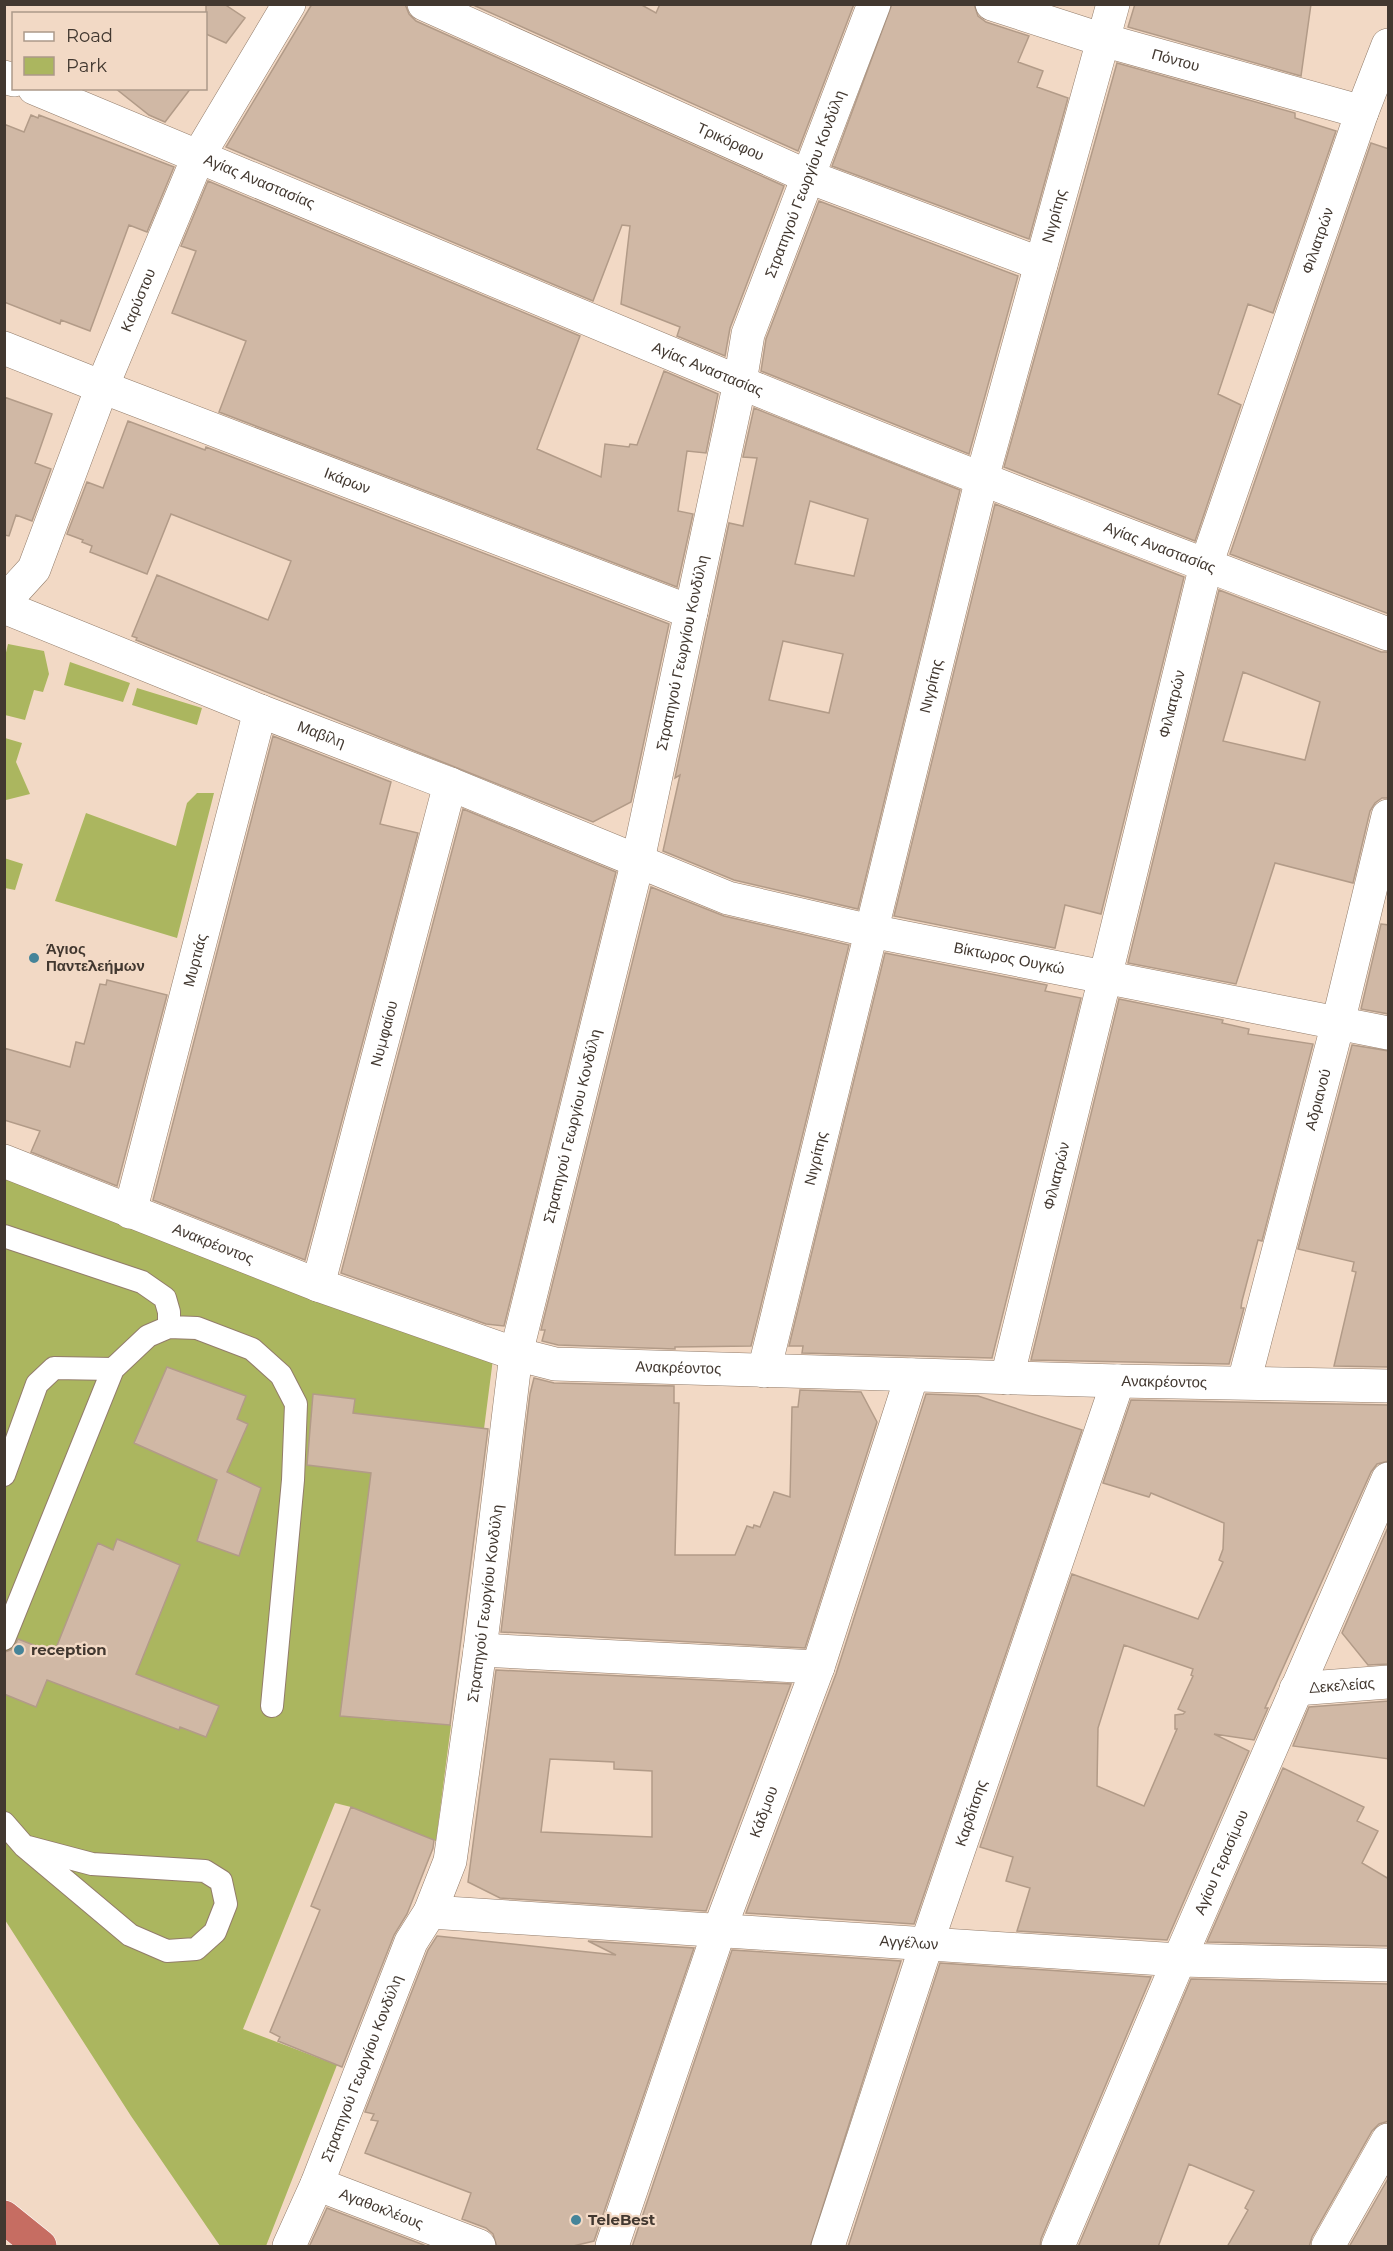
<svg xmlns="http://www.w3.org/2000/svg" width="1393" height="2251" font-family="Montserrat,sans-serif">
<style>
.green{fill:#abb65f}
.building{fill:#d0b8a5;stroke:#b29b88;stroke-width:1.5;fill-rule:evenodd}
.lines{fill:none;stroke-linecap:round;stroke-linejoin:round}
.lane-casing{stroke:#927c6a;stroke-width:24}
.street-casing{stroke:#927c6a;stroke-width:34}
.highway-casing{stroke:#fff;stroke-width:34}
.lane{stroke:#fff;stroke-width:22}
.street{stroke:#fff;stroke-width:33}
.highway{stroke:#c66d62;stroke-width:33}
.poi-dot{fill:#458499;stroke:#f2d9c5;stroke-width:2}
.labels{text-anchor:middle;stroke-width:4.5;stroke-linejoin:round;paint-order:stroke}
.street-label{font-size:15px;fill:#423830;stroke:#f2d9c5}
.poi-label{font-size:15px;font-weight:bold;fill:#423830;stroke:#f2d9c5;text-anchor:start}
</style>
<rect width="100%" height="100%" fill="#f2d9c5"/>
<path class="green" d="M8,644L44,651L49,674L43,692L34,690L25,720L5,715L4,661Z
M70,662L130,683L123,702L64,685Z
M137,688L202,708L197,725L132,705Z
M5,738L22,743L16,762L30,794L6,800L5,804Z
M197,793H214L177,938L55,901L86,813L176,846L187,803Z
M4,858L23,864L15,890L5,888Z
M4,1174L494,1351L475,1499L396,1507L369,1719L451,1725L436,1841L351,1807L335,1803L243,2029L337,2065L266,2246H220L131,2116L5,1920Z"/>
<path class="building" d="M206,4H224L245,18L226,43L206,34Z
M312,4H405L409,14L416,21L784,186L730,328L725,356L677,336L680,327L621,304L630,226L622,225L593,301L226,147Z
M471,4H640L656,13L660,4H854L798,151Z
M892,4H974L978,16L986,22L1029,36L1018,62L1043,71L1037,87L1068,98L1029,239L832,166Z
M1135,4H1311L1301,76L1128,27Z
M1117,63L1295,113V118L1336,131L1273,313L1248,304L1218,394L1241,405L1195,541L1004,467Z
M115,88H191L165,122L149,115Z
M31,115L38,118L39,115L174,167L147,232L129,225L90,331L61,320L60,324L4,302V124L24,132Z
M1371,143L1389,149V614L1230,554Z
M208,181L580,336L537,449L601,477L605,444L629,447L630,444L637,445L664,371L718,394L706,453L687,451L678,511L693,514L677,587L219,412L246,341L172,313L196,251L181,246Z
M819,201L1018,276L969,454L761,371L766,339Z
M4,397L52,414L35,463L51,469L32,521L16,515L9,536L4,535Z
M754,408L960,490L858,909L734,880L663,851L680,775L675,778L729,523L743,526L757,458L743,457ZM810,501L868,519L854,576L795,564ZM783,641L843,654L829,713L769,700Z
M128,421L205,450L206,447L669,624L631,802L593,822L136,640L137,638L132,636L157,575L268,620L291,561L171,514L147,574L90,552L92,546L82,542L83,540L67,534L87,482L103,488Z
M995,504L1184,577L1101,914L1065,905L1055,948L894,916Z
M1219,590L1381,652H1389V798H1382L1375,803L1370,811L1353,883L1275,863L1236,984L1128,963ZM1243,672L1320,702L1305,760L1223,741Z
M273,736L391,782L380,824L418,833L305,1260L153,1200Z
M463,809L616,872L504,1326L486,1324L341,1273Z
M651,887L724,916L849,945L751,1346L675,1347V1349L558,1345L542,1341L545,1330H541Z
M1381,924L1389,925V1014L1361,1009Z
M885,953L1047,985L1045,991L1081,998L992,1358L802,1353L803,1346H789Z
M107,980L167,995L117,1186L31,1152L40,1131L4,1120V1048L70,1067L76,1042L84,1044L86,1037L100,984L106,985Z
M1119,999L1223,1020L1222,1023L1249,1029L1248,1034L1313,1044L1262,1241L1258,1240L1242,1301L1241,1308H1244L1229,1364L1031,1360Z
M1352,1045L1389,1051V1367L1334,1366L1356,1272L1352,1271L1354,1262L1298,1249Z
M167,1367L246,1396L237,1419L248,1424L227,1472L261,1488L239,1556L197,1541L217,1480L134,1443Z
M534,1378L554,1383L674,1386V1403H679L675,1555H735L747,1526L753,1528L754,1525L760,1527L774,1492L790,1497L792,1407H798L800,1390L861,1392L877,1422L805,1648L501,1632L530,1394Z
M313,1394L355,1399L353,1413L488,1429L450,1725L340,1716L371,1473L307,1465Z
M926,1394L978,1396L1082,1430L914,1924L746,1913L836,1674Z
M1131,1400L1389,1405V1461L1377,1464L1371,1472L1265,1708H1268L1254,1740L1214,1734L1249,1751L1167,1940L1017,1931L1030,1888L1006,1881L1013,1857L980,1847L1072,1574L1198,1619L1223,1562L1219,1560L1223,1549L1224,1523L1151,1493L1149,1497L1103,1483ZM1124,1645L1193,1669L1191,1675L1193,1676L1178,1709L1185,1712L1183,1714L1175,1715V1729H1177L1144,1806L1097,1786L1098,1728Z
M1389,1525V1664L1368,1665L1342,1633Z
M117,1539L180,1565L136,1674L219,1706L206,1737L180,1727L179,1730L47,1680L36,1707L4,1694L5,1652L13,1649L18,1639L54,1653L98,1543L113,1550Z
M496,1670L791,1684L706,1911L500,1898L468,1882ZM550,1759L614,1762V1769L652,1771V1837L541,1832Z
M1389,1701V1759L1293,1746L1309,1707Z
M1283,1768L1364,1807L1357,1821L1378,1831L1362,1863L1389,1879V1946L1207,1942Z
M351,1807L434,1840L433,1848L407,1914L394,1935L342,2067L278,2041L280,2037L270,2032L320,1910L311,1906Z
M437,1936L616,1955L588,1941L694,1948L594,2241L569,2247H497L493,2234L486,2228L462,2219L471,2193L365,2153L378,2121L371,2120L374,2114L365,2112L428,1950Z
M732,1950L901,1961L810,2247H632Z
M940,1963L1151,1977L1041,2239L1040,2247H848Z
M1191,1979L1389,1984V2121L1379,2124L1372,2131L1312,2237L1309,2247H1227L1248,2210L1245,2208L1254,2191L1189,2164L1158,2247H1078Z
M1389,2177V2247H1349Z
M327,2208L424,2245V2247H309Z"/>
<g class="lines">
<g class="lane-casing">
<path id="lane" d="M4,1236L142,1282L165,1298L169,1312V1327
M4,1475L37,1384L54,1368L113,1369
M4,1639L113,1369L148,1336L169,1327L197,1328L252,1349L281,1375L296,1404L293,1480L272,1706
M4,1823L24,1846L130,1935L167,1951L196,1949L215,1932L226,1904L221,1881L205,1871L92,1864L24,1846"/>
</g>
<g class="street-casing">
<g id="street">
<path id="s1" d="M424,4L809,177L1041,264"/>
<path id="s2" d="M992,4L1103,40L1362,112"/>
<path d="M4,77L14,80"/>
<path id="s3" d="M34,88C269,184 503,285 739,382C954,470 1171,552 1388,634"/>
<path id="s4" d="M4,348L102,387L691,612"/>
<path id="s5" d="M4,602L34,569L102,387L199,155L289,4"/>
<path id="s6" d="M4,607L260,711L450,784L728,898L871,931L1388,1033"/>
<path id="s7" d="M4,1161L318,1285L516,1354L555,1364L1118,1381L1388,1386"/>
<path id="s8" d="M130,1212L260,711"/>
<path id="s9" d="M318,1285L450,784"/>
<path id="s10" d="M764,1371L982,478L1113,4"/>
<path id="s11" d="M1007,1378L1206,565L1362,112L1388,45"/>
<path id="s12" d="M1244,1382L1338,1023L1388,816"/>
<path d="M480,1650L818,1667"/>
<path id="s13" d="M1296,1689L1388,1682"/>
<path id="s14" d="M430,1912L1179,1960L1388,1965"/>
<path id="s15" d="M317,2184L479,2246"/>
<path id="s16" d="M289,2246L317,2184L411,1942L430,1912L450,1861L480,1650L516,1354L638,860L740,382L748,334L874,4"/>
<path id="s17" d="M612,2246L719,1931L818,1667L912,1375"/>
<path id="s18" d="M828,2246L927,1943L1118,1381"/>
<path id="s19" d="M1058,2246L1179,1960L1388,1479"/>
<path d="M1328,2246L1388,2140"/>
</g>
</g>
<g class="highway-casing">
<path id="highway" d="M4,2217L40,2246"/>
</g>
<use href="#lane" class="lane"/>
<use href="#street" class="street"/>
<use href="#highway" class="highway"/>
</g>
<g class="poi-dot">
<circle cx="34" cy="958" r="6"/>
<circle cx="19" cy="1650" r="6"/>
<circle cx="576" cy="2220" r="6"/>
</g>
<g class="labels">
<g class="street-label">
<text dy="5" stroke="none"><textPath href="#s2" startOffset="192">Πόντου</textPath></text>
<text dy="5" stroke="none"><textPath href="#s1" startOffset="336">Τρικόρφου</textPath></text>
<text dy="5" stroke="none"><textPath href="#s3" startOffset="244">Αγίας Αναστασίας</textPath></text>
<text dy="5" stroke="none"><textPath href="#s16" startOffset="2136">Στρατηγού Γεωργίου Κονδύλη</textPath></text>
<text dy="5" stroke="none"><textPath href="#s10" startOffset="1191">Νιγρίτης</textPath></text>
<text dy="5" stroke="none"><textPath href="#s11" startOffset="1180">Φιλιατρών</textPath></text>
<text dy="5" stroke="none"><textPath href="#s5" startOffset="333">Καρύστου</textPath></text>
<text dy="5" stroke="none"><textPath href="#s3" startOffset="730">Αγίας Αναστασίας</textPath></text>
<text dy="5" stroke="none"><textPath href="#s4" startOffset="368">Ικάρων</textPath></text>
<text dy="5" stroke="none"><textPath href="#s3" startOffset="1216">Αγίας Αναστασίας</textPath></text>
<text dy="5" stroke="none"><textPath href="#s16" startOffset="1650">Στρατηγού Γεωργίου Κονδύλη</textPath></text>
<text dy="5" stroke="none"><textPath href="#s10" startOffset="705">Νιγρίτης</textPath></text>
<text dy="5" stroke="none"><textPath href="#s11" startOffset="694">Φιλιατρών</textPath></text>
<text dy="5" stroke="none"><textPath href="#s6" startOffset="342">Μαβίλη</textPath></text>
<text dy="5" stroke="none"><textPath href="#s6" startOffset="1068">Βίκτωρος Ουγκώ</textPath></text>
<text dy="5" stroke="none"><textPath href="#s8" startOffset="260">Μυρτιάς</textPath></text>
<text dy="5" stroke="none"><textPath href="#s9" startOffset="260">Νυμφαίου</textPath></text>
<text dy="5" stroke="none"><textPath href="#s12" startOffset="292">Αδριανού</textPath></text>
<text dy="5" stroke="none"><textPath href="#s16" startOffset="1164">Στρατηγού Γεωργίου Κονδύλη</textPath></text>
<text dy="5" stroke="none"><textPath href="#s10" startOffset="219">Νιγρίτης</textPath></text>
<text dy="5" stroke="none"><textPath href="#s11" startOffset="208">Φιλιατρών</textPath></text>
<text dy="5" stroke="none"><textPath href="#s7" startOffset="225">Ανακρέοντος</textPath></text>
<text dy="5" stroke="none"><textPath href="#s7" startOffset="711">Ανακρέοντος</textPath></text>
<text dy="5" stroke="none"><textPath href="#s7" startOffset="1197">Ανακρέοντος</textPath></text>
<text dy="5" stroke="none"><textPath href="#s16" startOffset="678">Στρατηγού Γεωργίου Κονδύλη</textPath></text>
<text dy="5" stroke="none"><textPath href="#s13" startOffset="46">Δεκελείας</textPath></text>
<text dy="5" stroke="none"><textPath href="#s17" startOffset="460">Κάδμου</textPath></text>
<text dy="5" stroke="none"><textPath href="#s18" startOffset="456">Καρδίτσης</textPath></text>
<text dy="5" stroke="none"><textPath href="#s19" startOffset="417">Αγίου Γερασίμου</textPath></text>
<text dy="5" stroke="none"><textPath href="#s14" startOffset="480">Αγγέλων</textPath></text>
<text dy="5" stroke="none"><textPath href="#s16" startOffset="192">Στρατηγού Γεωργίου Κονδύλη</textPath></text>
<text dy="5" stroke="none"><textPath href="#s15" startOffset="69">Αγαθοκλέους</textPath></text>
</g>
<g class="poi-label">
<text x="46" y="954">Άγιος<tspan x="46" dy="17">Παντελεήμων</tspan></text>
<text x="31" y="1655">reception</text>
<text x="588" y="2225">TeleBest</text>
</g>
</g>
<rect width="1393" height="2251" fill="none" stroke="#423830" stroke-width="12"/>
<rect x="12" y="12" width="195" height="78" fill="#f2d9c5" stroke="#ac9989" stroke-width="1.5"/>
<rect x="24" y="32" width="30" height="9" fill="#ffffff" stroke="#ac9989" stroke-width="1.5"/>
<text x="66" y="42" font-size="18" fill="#423830">Road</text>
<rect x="24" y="57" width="30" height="18" fill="#abb65f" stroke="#ac9989" stroke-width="1.5"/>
<text x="66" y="72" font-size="18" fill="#423830">Park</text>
</svg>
